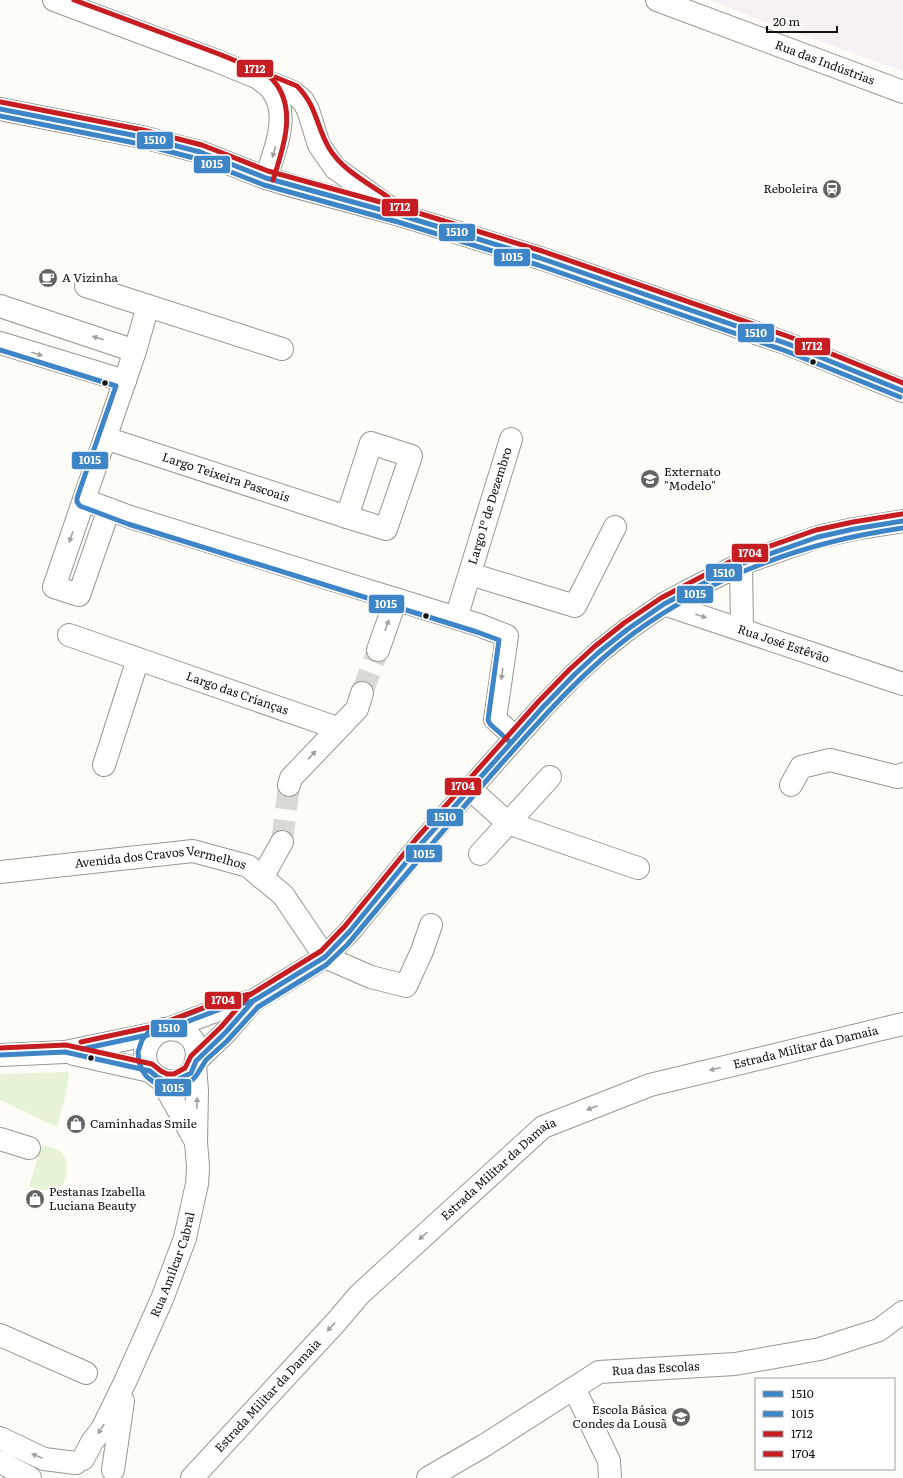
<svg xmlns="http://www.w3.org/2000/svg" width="903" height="1478" font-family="Literata,serif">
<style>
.industrial{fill:#f5f0f3}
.green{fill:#e7f3d7}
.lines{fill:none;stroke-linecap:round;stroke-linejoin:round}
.street-tunnel{stroke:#dad9d4;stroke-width:22;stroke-dasharray:22 11;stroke-linecap:butt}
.street-casing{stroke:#979795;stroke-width:24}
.secondary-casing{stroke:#8e8d8b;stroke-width:24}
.street{stroke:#fffffe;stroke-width:22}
.secondary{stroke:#f6f4eb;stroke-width:22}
.bus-1-casing{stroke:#fff;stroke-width:8}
.bus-2-casing{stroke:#fff;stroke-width:8}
.bus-3-casing{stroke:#fff;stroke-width:8}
.bus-4-casing{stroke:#fff;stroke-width:8}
.bus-1{stroke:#3d85c6;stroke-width:5}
.bus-2{stroke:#3d85c6;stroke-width:5}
.bus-3{stroke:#c61d23;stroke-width:5}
.bus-4{stroke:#c61d23;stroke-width:5}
.oneway{fill:#a0a09f}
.bus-dot{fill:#111;stroke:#fff;stroke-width:1.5}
.labels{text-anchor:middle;stroke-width:4;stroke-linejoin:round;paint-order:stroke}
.street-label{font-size:12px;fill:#111;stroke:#fff}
.poi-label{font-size:12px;fill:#111;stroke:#fff;text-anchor:start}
.line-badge{stroke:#fff;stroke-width:1.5}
.badge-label{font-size:11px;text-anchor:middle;font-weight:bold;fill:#fff}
</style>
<rect width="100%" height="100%" fill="#fdfcf7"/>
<path class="industrial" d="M709,0H903V71L766,22Z"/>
<path class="green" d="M69,1072L66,1093L57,1127L0,1100V1074Z
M42,1145C49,1147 57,1148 62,1153C71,1163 68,1187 54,1190C45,1192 37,1189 29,1186Z"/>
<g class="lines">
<path class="street-tunnel" d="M362,693L378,650
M282,842L289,785"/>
<g class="street-casing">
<g id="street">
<path d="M54,0L217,61L293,92L303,101L308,110L319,145L335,168L400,215"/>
<path id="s1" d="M657,0L903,92"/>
<path d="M261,80C264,83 269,86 272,90C291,115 274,152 266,178"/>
<path d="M86,286L282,349"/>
<path d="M0,306L135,351"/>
<path d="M0,343L125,381"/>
<path id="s2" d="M105,438L347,517"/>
<path d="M371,443L411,456L386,529L347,517Z"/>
<path d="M84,500L130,517L479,625L507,636L495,719L515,737"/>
<path d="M109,509L79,595L54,587L135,351L148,306"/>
<path d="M741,564L742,630"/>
<path d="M470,574L575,606L615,527"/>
<path id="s3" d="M664,604L903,684"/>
<path d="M456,618L511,439"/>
<path id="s4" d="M69,635L337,728"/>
<path d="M378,650L396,599"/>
<path d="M104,765L138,659"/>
<path d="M289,785L291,778L357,709L362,693"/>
<path d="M791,785L801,767L830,760L898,777L903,774"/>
<path d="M470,789L508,823L638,868"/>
<path d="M480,854L550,777"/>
<path id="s5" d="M0,872L193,851L248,866L283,895L325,957L371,977L406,986L422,951L431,925"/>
<path d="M262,878L282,842"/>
<path d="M157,1033C123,1063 170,1099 191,1072C201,1059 198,1039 183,1032C177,1029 171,1029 164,1029"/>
<path d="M74,1054L150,1071"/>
<path d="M0,1055L65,1052L157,1033L226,1007L253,1001"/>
<path d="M196,1061L226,1032L253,1001L325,957L350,931L421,844L543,707L574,675L599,652L628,629L664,604L686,592L741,564L818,537L854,529L903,521"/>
<path d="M161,1079L196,1142"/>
<path d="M0,1139L29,1148"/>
<path d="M0,1335L86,1373"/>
<path d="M574,1388L609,1461L610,1478"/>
<path d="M0,1438L44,1459L76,1463"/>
<path id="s6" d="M83,1459L92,1442L102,1429L125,1382L162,1299L185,1238L197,1184L198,1167L196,1142L197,1091L195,1065"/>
<path d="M0,1462L30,1478"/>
<path d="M113,1470L123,1401"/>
<path id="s7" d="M192,1478L337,1321L359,1295L543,1127L650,1085L903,1024"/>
<path id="s8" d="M428,1478L485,1445L599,1372L735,1364L820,1349L879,1330L903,1312"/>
</g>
</g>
<g class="secondary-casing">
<path id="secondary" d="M0,109L142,137L200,152L266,178L296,187L400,215L540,258L788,344L903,391"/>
</g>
<use href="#street" class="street"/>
<use href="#secondary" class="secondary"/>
<g class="bus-1-casing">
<path id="bus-1" d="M0,109L142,137L200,152L266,178L400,215L540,258L788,344L903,391
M82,1049L157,1033L226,1007L253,1001
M0,1055L65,1052L150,1071L157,1077L166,1081H175L191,1073L196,1061L226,1032L253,1001L325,957L350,931L421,844L543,707L574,675L599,652L628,629L664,604L741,564L818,537L854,529L903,521"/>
</g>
<g class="bus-2-casing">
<path id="bus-2" d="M0,116L140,144L198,159L264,185L398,222L538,265L786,351L900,397
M0,350L116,386L77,498V502L80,506L128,524L477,632L499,640L488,720L490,724L510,742
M251,994L224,1000L151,1029L142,1040L138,1052L139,1062L142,1070L147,1077L155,1083L164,1087L174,1088L183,1086L191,1081L196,1076L206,1060L227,1041L258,1007L326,965L347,945C398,884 449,823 501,764C543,717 584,670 634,633C715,574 805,542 903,528"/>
</g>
<g class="bus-3-casing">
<path id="bus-3" d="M74,0L219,54L297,86C317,106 316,126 329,148C342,170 368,183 388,197
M258,70C263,73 269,76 273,80C298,108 283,149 273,180
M1,102L143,130L202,145L268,171L402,208L542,251L790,337L903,383"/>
</g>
<g class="bus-4-casing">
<path id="bus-4" d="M81,1042L155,1026L224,1000L251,994
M0,1048L66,1045L152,1064L161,1071L167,1074H174L185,1068L191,1056L221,1027L248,996L321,951L345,926L416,839L538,702L569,670L594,647L624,623L661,598L739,557L816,530L853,522L902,514"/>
</g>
<use href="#bus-1" class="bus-1"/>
<use href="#bus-2" class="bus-2"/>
<use href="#bus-3" class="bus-3"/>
<use href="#bus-4" class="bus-4"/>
</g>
<defs><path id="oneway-solid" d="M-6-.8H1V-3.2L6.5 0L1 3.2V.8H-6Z"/></defs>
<g class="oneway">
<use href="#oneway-solid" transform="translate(274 152) rotate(106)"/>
<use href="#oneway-solid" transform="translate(98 338) rotate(-162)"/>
<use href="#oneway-solid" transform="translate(37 354) rotate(17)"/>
<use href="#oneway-solid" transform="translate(71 537) rotate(109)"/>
<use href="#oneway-solid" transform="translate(701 616) rotate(18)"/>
<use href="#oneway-solid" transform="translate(387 625) rotate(-70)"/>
<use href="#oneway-solid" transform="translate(502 674) rotate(98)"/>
<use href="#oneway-solid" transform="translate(312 755) rotate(-47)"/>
<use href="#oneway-solid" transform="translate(715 1069) rotate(166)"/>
<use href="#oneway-solid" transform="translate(197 1103) rotate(-88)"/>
<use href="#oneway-solid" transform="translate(592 1108) rotate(159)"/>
<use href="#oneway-solid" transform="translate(423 1236) rotate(138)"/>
<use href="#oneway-solid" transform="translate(331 1327) rotate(133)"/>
<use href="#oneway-solid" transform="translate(101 1429) rotate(123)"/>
<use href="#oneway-solid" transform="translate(37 1456) rotate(-158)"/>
</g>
<defs>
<g id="station-disc" transform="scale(1)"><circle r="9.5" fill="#646362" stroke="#fff"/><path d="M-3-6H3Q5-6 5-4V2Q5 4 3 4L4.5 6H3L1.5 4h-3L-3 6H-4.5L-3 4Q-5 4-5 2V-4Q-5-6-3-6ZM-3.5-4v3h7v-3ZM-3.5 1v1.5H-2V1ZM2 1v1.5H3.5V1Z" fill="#fff"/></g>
<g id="cafe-disc" transform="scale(1)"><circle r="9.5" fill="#646362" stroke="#fff"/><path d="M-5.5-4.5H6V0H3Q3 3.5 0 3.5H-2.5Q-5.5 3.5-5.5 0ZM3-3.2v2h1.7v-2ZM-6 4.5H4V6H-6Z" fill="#fff"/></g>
<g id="school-disc" transform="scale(1)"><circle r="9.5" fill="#646362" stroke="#fff"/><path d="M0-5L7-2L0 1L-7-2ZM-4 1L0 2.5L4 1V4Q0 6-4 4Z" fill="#fff"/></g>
<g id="shop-disc" transform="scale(1)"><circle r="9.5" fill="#646362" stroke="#fff"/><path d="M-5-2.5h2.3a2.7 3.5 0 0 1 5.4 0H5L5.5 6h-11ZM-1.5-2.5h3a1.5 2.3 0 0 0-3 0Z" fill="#fff"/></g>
</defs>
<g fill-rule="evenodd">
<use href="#station-disc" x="832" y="189"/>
<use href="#cafe-disc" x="48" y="278"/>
<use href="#school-disc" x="650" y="479"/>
<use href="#shop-disc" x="76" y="1124"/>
<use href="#shop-disc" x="35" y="1199"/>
<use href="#school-disc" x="681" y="1417"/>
</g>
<g class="bus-dot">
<circle cx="813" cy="362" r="3.5"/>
<circle cx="105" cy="383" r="3.5"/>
<circle cx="426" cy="616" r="3.5"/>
<circle cx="91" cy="1058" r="3.5"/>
</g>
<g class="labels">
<g class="street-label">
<text dy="4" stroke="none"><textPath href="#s1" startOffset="179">Rua das Indústrias</textPath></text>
<text dy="4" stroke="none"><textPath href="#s2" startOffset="127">Largo Teixeira Pascoais</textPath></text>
<text transform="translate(490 506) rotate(-73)" y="4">Largo 1º de Dezembro</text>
<text dy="4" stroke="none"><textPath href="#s3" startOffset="126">Rua José Estêvão</textPath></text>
<text dy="4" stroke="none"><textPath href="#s4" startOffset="178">Largo das Crianças</textPath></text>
<text dy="4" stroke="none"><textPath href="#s5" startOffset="162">Avenida dos Cravos Vermelhos</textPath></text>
<text dy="4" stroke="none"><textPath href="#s7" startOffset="772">Estrada Militar da Damaia</textPath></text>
<text dy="4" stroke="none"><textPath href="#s7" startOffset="436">Estrada Militar da Damaia</textPath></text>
<text dy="4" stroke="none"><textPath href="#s6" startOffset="215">Rua Amílcar Cabral</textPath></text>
<text dy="4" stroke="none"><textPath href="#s8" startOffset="258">Rua das Escolas</textPath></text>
<text dy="4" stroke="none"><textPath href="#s7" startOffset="112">Estrada Militar da Damaia</textPath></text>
</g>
<g class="poi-label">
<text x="818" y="193" text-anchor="end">Reboleira</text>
<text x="62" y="282">A Vizinha</text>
<text x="664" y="476">Externato<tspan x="664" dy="14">"Modelo"</tspan></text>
<text x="90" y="1128">Caminhadas Smile</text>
<text x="49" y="1196">Pestanas Izabella<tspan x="49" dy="14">Luciana Beauty</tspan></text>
<text x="667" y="1414" text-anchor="end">Escola Básica<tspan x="667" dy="14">Condes da Lousã</tspan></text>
</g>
</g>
<g class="line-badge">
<rect x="236" y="59" width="38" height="19" rx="4" fill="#c61d23"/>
<rect x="136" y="131" width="38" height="19" rx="4" fill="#3d85c6"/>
<rect x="193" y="155" width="38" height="19" rx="4" fill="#3d85c6"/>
<rect x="381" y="198" width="38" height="19" rx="4" fill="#c61d23"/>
<rect x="438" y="223" width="38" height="19" rx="4" fill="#3d85c6"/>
<rect x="493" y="248" width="38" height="19" rx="4" fill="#3d85c6"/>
<rect x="737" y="323" width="38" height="20" rx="4" fill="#3d85c6"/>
<rect x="794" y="337" width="37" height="19" rx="4" fill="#c61d23"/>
<rect x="71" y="451" width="38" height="19" rx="4" fill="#3d85c6"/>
<rect x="731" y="543" width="38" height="20" rx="4" fill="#c61d23"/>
<rect x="705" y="563" width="38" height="19" rx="4" fill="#3d85c6"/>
<rect x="676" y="585" width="38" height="19" rx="4" fill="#3d85c6"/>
<rect x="368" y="594" width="37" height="20" rx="4" fill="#3d85c6"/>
<rect x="444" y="777" width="38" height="19" rx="4" fill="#c61d23"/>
<rect x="426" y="808" width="38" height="19" rx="4" fill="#3d85c6"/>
<rect x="405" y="844" width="38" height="19" rx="4" fill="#3d85c6"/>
<rect x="204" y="991" width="38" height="19" rx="4" fill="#c61d23"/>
<rect x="150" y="1019" width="38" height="19" rx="4" fill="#3d85c6"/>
<rect x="154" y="1078" width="38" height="19" rx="4" fill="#3d85c6"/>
</g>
<g class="badge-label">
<text x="255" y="73">1712</text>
<text x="155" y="144">1510</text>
<text x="212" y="168">1015</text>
<text x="400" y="211">1712</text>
<text x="457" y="236">1510</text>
<text x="512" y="261">1015</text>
<text x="756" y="337">1510</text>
<text x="812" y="350">1712</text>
<text x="90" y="464">1015</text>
<text x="750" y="557">1704</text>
<text x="724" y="577">1510</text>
<text x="695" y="598">1015</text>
<text x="386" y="608">1015</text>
<text x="463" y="790">1704</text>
<text x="445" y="821">1510</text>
<text x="424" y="858">1015</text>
<text x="223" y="1004">1704</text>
<text x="169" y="1032">1510</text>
<text x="173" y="1092">1015</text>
</g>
<rect x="755" y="1378" width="140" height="92" fill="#ffffff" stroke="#a0a0a0"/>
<rect x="763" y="1391" width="20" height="6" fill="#3d85c6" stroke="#a0a0a0"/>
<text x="791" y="1398" font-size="12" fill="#111111">1510</text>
<rect x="763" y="1411" width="20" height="6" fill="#3d85c6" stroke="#a0a0a0"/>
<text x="791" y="1418" font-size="12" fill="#111111">1015</text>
<rect x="763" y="1431" width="20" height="6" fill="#c61d23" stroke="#a0a0a0"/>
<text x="791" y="1438" font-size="12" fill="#111111">1712</text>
<rect x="763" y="1451" width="20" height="6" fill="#c61d23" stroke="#a0a0a0"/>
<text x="791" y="1458" font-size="12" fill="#111111">1704</text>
<path d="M767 26v6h70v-6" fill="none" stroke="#111111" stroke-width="2"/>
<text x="773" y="26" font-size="12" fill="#111111" stroke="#ffffff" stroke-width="3" paint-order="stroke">20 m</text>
</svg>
